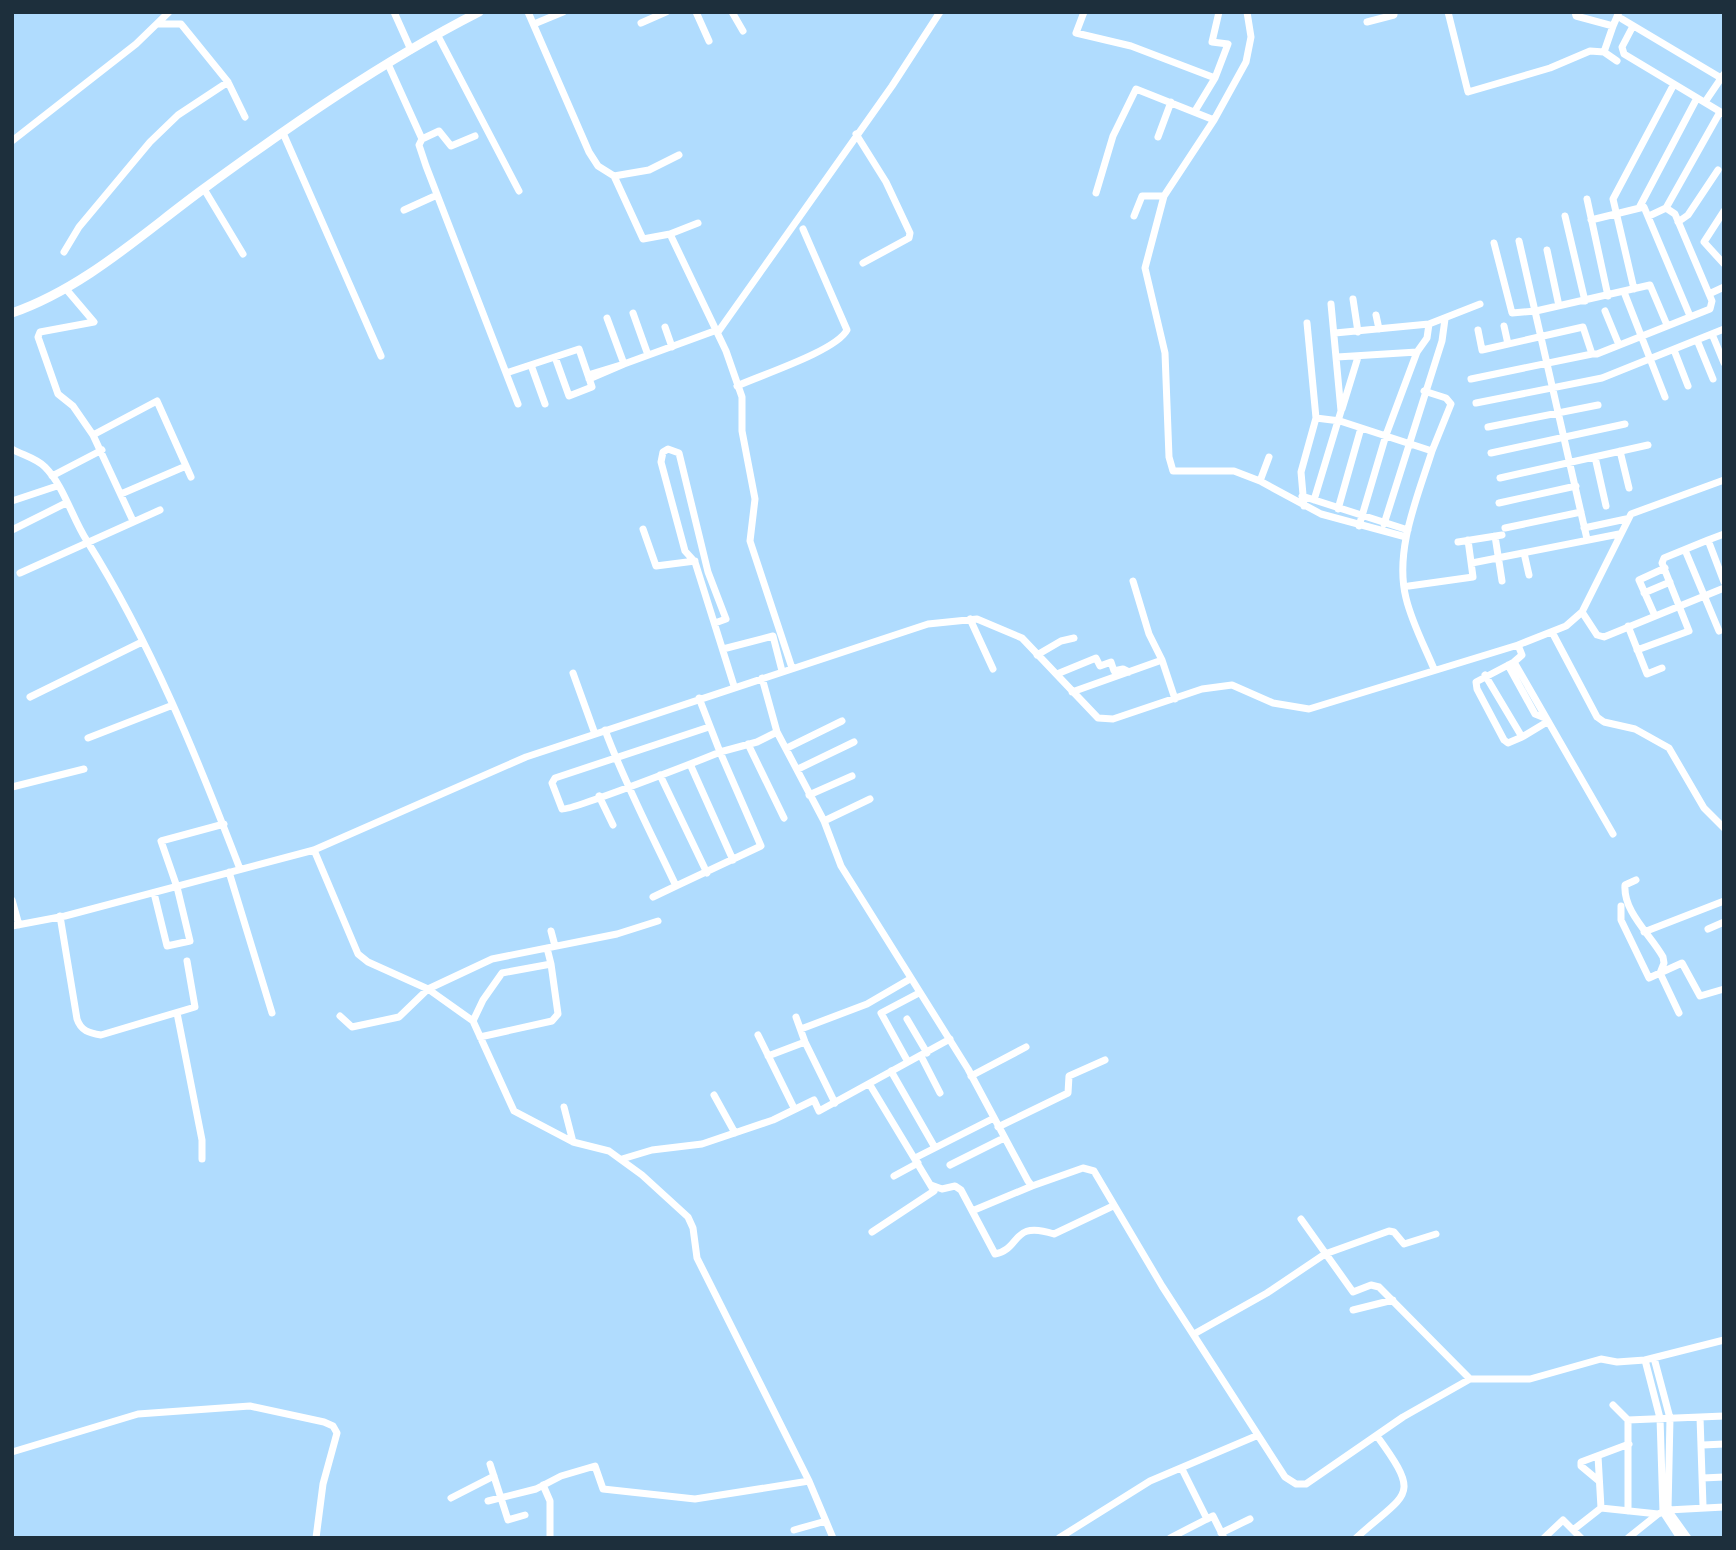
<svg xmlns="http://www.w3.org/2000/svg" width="1736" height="1550" font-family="Georgia,serif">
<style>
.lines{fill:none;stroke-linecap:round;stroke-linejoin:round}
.minor{stroke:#fff;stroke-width:7}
.tertiary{stroke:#fff;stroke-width:9}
</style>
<rect width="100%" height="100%" fill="#b0dcfe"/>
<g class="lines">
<path class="minor" d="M394,12L411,50
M528,12L589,152L598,166L614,176L643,239L670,234L726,351L742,397V431L755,499L750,541L792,668
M696,12L709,41
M732,12L743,31
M1084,12L1076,33L1131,46L1215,78
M1247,12L1251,37L1246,62L1214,120L1164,196L1145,268L1165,353L1169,457L1173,471H1234L1260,481L1321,514L1406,537
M1448,12L1468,92L1550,68L1590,51L1604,52L1617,61
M1575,12L1576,16L1613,26L1619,12
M1622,19L1721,78
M1367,22L1394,15V12
M641,23L666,12
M159,24H181L228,82L245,117
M534,24L563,12
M1633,26L1622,47L1624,54L1724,114
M437,34L519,191
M1604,52L1613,26
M388,64L422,139L439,131L451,146L475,136
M1705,102L1724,74
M1195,111L1215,78L1228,44L1212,42L1219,12
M283,133L381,356
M856,134L886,182L910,233L909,238L863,263
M1158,137L1171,102
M422,139L419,145L426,166L518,404
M12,141L136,44L169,12
M614,176L649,170L679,155
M204,189L243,254
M1096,193L1113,136L1136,89L1214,120
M1587,199L1608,296
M1640,206L1697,98
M1666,208L1720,112
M404,210L437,195
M1724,211L1704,242L1724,264
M1134,216L1142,196H1164
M1565,216L1585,301
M1591,220L1644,207L1690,316
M1678,222L1688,215L1718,170
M670,234L698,223
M1519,241L1587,539
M1494,243L1512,313L1536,311L1650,285L1667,325
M1547,250L1559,306
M64,252L79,227L150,142L178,115L228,82
M66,289L94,322L40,332L38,337L58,394L73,406L93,435L133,521
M1634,289L1613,199L1674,84
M1624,292L1665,397
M1709,294L1724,287
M1353,299L1358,332
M1605,311L1619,345
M633,313L648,355
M1376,315L1379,329
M607,318L624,364L717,330
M1307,323L1316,418
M1504,326L1508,344
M665,327L672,347
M1478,330L1482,350L1583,327L1592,354H1597L1710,309L1712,301L1675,214L1666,208L1649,216
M718,332L892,86L940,12
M1335,333L1429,324L1480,304
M1712,334L1724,363
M1697,340L1713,379
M1674,350L1688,386
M1337,357L1417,352
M531,365L545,404
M506,373C530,365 554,357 579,349L592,387L569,396L555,357
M588,375L624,364L589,379
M1471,379L1592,354
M737,386C761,375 836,351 847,330L803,229
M1424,391L1446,398L1451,404L1432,451
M1476,403L1602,378L1724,329
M1342,409L1358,357
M1488,427L1598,405
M93,435L157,401L191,477
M12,449C22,455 36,458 45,467C64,486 72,518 87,541C151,643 197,757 240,869
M1620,451L1629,488
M1491,453L1625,424
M1595,457L1606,506
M52,476L102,450
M1500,478L1648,445
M1260,481L1269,457
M121,494L186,466
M1302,496L1408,530
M1314,500L1341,411L1331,304
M12,501L57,486
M1499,503L1576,486
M1304,506L1301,472L1316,418L1340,421L1432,451C1418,496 1394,550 1406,598C1412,623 1424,645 1434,669
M1338,509L1361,428
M1384,524L1442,341L1445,319
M1359,526L1386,435L1417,352L1427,338L1429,324
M1505,528L1581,512
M1584,528L1626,519
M643,529L656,566L695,561
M12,530L66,503
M1495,536L1502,581
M1708,540L1724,534
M1458,542L1502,535
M1685,550L1719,631
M1524,553L1529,575
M1472,563L1619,534
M20,573L160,510
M1133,581L1149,634L1162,660
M1409,586L1473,577L1468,540
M1644,593L1670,582
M1582,612L1597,635L1604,637L1724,588
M1655,616L1639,580L1665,568
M970,619L993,669
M715,623L726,619L708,572L679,453L668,449L663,452L661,462L685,551L695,562L734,686
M1628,626L1647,674L1662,668
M1552,632L1597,717L1604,722L1635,729L1669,748L1704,808L1724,828
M1518,645L1522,655L1514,662L1476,682L1477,689L1504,740L1508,743L1522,737
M723,649L773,636L782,671
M1637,650L1689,631L1662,563L1664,558L1708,540L1724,582
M1037,655L1061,641L1074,638
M1514,662L1613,834
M1508,665L1535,714L1545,718
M573,673L595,734
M1057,674L1096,658L1100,666L1111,662L1114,671L1123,669L1129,672
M1485,675L1522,737L1547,722
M762,678L777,732
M1072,692L1162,660L1175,699
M30,697L142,642
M699,698L720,752L757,742L777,732L824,821L841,866L968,1069L1028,1181L1032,1186L1083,1168L1094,1171L1162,1286L1285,1477L1296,1484H1306L1403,1417L1470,1379H1530L1601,1359L1617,1362L1645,1360L1724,1340
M605,730C625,784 652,835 676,886L761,846L720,752C701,760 570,811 562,809L552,783L555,778L709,727
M88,738L173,705
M748,744L784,818
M787,748L842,721
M690,764L733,860
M798,769L854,742
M660,775L707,873
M12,787L84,769
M809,795L852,776
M599,796L613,825
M824,821L870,799
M314,850L358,954L368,962L428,989L473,1021L514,1111L573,1142L609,1151L642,1175L688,1217L693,1228L697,1258L809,1481L833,1538
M229,872L272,1013
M1636,880L1625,885C1623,912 1651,935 1663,957L1664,963L1660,973L1679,1013
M154,893L167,946L190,941L177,887L161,841L224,824
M653,897L676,886
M12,900L19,925
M1621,906V920L1649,978L1682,963L1700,996L1724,989
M60,916L77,1019C81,1031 89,1033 101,1035L195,1007L187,961
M12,926L65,916L314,850L526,757L928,624L977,619L1022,638L1098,718L1113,719L1202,689L1232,685L1273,703L1309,709L1518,645L1566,626L1582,612L1631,514L1724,480
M1708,929L1724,922
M551,931L555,946
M1644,932L1724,901
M177,1013L202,1140V1159
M340,1016L352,1027L399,1017L428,989L492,959L617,934L658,921
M796,1017L805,1042L835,1103
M907,1019L927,1053
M473,1021L483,1000L502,973L551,964L547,948
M801,1029L867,1004L910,979
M758,1035L794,1108
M480,1037L552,1021L558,1014L551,964
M768,1056L805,1042
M921,1056L940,1093
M908,1062L881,1013L919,993
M891,1071L934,1146
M971,1076L1026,1047
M870,1085L934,1191L872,1232
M714,1095L735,1133
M564,1107L573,1142
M998,1127L1068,1093L1069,1076L1105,1060
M915,1158L994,1118
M622,1159L652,1150L702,1144L773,1120L814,1100L819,1111L950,1039
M950,1165L1004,1138
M894,1176L918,1163
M931,1185L942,1189L955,1186L961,1190L995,1254C1022,1249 1010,1220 1054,1234L1113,1206
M972,1211L1032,1186
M1301,1219L1353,1292L1371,1285L1379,1287L1470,1379
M1353,1310L1393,1300
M1194,1334L1267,1293L1325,1254L1389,1231L1394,1232L1404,1244L1436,1234
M1654,1358L1670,1418L1668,1510L1724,1507
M1645,1360L1660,1418L1663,1512L1680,1538
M1613,1405L1628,1420V1511
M1700,1417L1703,1506
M1628,1420L1724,1416
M1703,1445L1724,1444
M12,1452L138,1414L250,1406L324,1422L333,1426L337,1433L323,1484L316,1538
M1598,1456L1601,1508
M490,1464L508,1520L525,1515
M1703,1478L1724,1477
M1599,1481L1581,1466V1462L1629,1444
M543,1485L550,1501V1538
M451,1498L494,1476
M488,1501L536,1489L561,1476L595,1466L603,1489L695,1499L809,1481
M1207,1519L1213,1516L1224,1538
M794,1530L826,1521
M1573,1530L1581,1538
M1221,1533L1250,1519
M1059,1538L1150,1481L1256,1436
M1170,1538L1207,1519L1182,1469
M1356,1538C1408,1491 1422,1498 1377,1436
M1544,1538L1563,1520L1573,1530L1601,1508L1658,1514L1668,1510L1688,1538
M1628,1538L1658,1514"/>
<path class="tertiary" d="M12,313C84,288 142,234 202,190C291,125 381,62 479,12"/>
</g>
<rect width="1736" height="1550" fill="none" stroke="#1d2f3c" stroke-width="28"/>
</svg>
